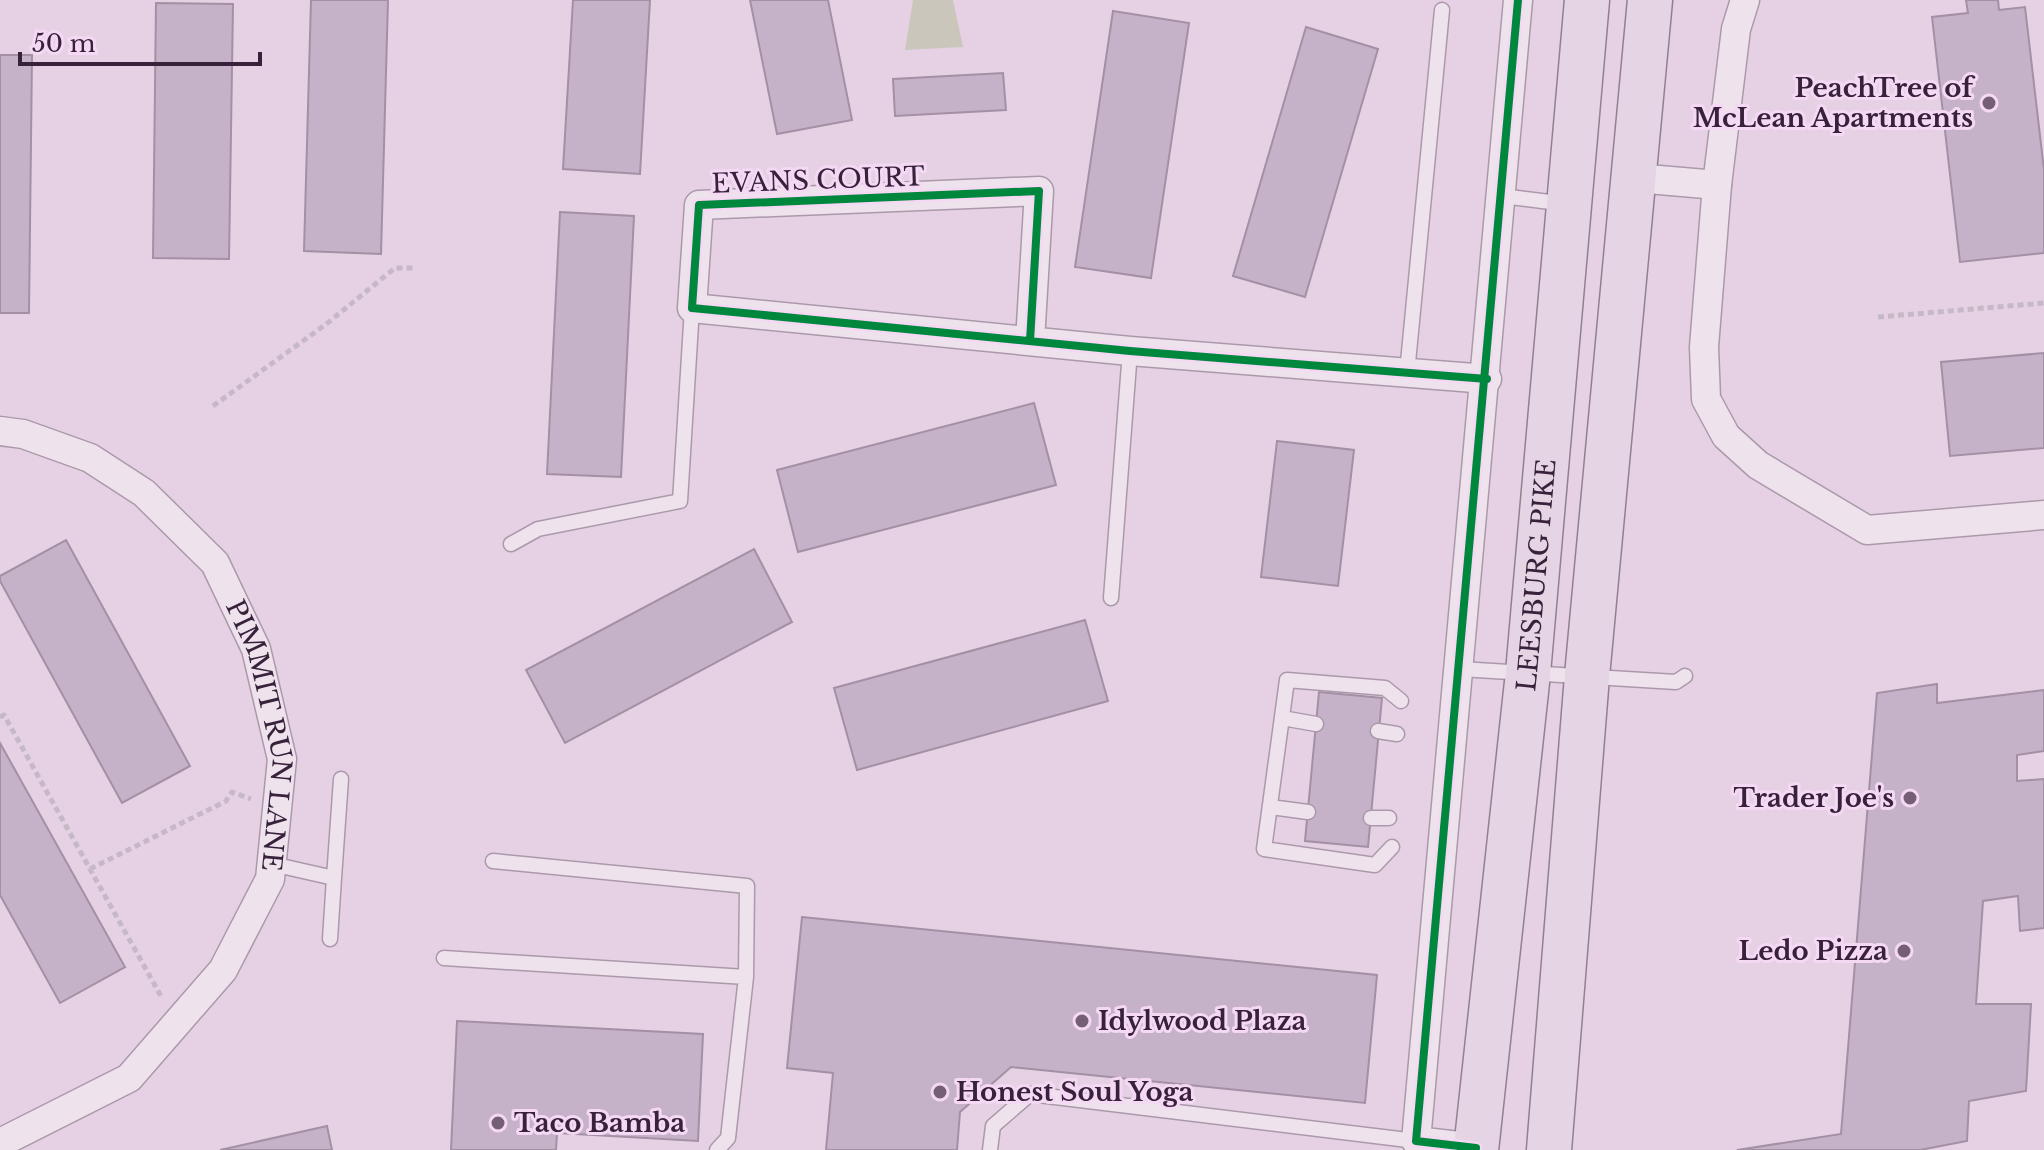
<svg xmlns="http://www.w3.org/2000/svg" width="2044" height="1150" font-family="'Libre Baskerville',serif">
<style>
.water{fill:#cbc6bb}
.building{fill:#c6b2c8;stroke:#a390a5;stroke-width:2}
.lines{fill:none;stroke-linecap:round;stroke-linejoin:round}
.lane-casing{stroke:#ab99ab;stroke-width:17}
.street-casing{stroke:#ab99ab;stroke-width:31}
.primary-casing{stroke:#908090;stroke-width:47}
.path{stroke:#c6b9c5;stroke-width:5;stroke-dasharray:6 4;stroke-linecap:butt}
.lane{stroke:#eee2ec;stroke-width:14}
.street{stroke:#eee2ec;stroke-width:28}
.primary{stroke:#e5d4e4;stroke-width:44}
.cycleway-casing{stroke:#f5d8f3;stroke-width:13}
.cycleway{stroke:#00873e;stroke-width:8}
.poi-dot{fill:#745f76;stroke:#f5d8f3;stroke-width:3}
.labels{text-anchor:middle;stroke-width:6;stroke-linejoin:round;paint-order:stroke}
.poi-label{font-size:26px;font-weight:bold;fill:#37213b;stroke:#f5d8f3;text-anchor:end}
.street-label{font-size:26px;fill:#37213b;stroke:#f5d8f3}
</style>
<rect width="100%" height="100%" fill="#e6d1e4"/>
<path class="water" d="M913,0H953L963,47L905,50Z"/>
<path class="building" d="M311,0H388L381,254L304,251Z
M573,0H650L640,174L563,169Z
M750,0H828L852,120L777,134Z
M1966,0H1998L1999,10L2025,7L2044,170V253L1960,262L1932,17L1968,13Z
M156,3L233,4L229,259L153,258Z
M1113,11L1189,23L1151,278L1075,267Z
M1306,27L1378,49L1305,297L1233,276Z
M0,55H32L29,313H0Z
M1003,73L1006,110L895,116L893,79Z
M560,212L634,216L621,477L547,474Z
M2044,353V448L1950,456L1941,362Z
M1034,403L1056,485L798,552L777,470Z
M1277,441L1354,450L1338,586L1261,577Z
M66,540L190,766L122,803L0,581V576Z
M754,549L792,622L565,743L526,670Z
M1085,620L1108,701L857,770L834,688Z
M1937,684V703L2044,690V751L2017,755V781L2044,779V928L2020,931L2018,896L1983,901L1976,1004H2031L2026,1091L1969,1101L1967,1141L1920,1150H1737L1841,1134L1877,693Z
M1319,692L1382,698L1368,847L1305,841Z
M0,743L125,967L60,1003L0,895Z
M802,917L1377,975L1365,1103L1011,1067L960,1112L957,1150H826L833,1073L787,1068Z
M457,1021L703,1034L698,1141L557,1133L556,1150H451Z
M327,1126L332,1150H220Z"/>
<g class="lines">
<g class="lane-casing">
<path id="lane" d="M1502,196L1566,204
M1407,373L1442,10
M511,544L538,529L680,501L692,308
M1111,598L1130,351
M1460,669L1676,682L1685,676
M1282,718L1316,724
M1378,731L1397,734
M1270,807L1308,812
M1371,818H1389
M1392,847L1375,865L1264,849L1287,680L1385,688L1401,701
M272,864L334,878L341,779
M330,939L334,878
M444,958L746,977L747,886L493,861
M717,1150L728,1138L746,977
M990,1150L993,1126L1030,1094L1416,1141"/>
</g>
<g class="street-casing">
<g id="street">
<path d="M1745,0L1736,29L1717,185L1704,347L1706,399L1726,436L1758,465L1867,530L2044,515"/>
<path d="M1636,178L1717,185"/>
<path d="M1030,341L1039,191L699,205L692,308L1130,351L1487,379"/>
<path id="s1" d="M0,431L23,434L90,458L144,493L215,563L256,649L282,759L270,879L223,970L129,1078L0,1143"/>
<path d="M1476,1148L1416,1141L1518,0"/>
</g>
</g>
<g class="primary-casing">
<g id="primary">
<path id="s2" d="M1476,1150L1528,673L1587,0"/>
<path d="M1549,1150L1587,676L1650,0"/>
</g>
</g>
<path class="path" d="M1878,317L2044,303
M213,406L325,325L395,268H415
M0,717L4,715L162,998
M90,869L226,801L232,792L251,799"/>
<use href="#lane" class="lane"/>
<use href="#street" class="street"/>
<use href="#primary" class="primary"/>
<g class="cycleway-casing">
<path id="cycleway" d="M1030,341L1039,191L699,205L692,308L1130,351L1487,379
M1476,1148L1416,1141L1518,0"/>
</g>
<use href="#cycleway" class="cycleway"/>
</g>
<g class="poi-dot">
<circle cx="1989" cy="103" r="8"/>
<circle cx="1910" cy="798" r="8"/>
<circle cx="1904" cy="951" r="8"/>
<circle cx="1082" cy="1021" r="8"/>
<circle cx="940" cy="1092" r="8"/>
<circle cx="498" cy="1123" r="8"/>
</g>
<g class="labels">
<g class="poi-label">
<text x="1973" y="97">PeachTree of<tspan x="1973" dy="30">McLean Apartments</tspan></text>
<text x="1894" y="807">Trader Joe's</text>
<text x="1888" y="960">Ledo Pizza</text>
<text x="1098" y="1030" text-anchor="start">Idylwood Plaza</text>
<text x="956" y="1101" text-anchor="start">Honest Soul Yoga</text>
<text x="514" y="1132" text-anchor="start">Taco Bamba</text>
</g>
<g class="street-label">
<text transform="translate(818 180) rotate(-2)" y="9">EVANS COURT</text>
<text dy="9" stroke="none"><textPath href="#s2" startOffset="578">LEESBURG PIKE</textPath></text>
<text dy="9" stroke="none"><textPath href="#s1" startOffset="440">PIMMIT RUN LANE</textPath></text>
</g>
</g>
<path d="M20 52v12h240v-12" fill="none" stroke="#37213b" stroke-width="4"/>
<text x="32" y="52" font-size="24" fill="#37213b" stroke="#f5d8f3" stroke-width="6" paint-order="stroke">50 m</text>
</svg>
